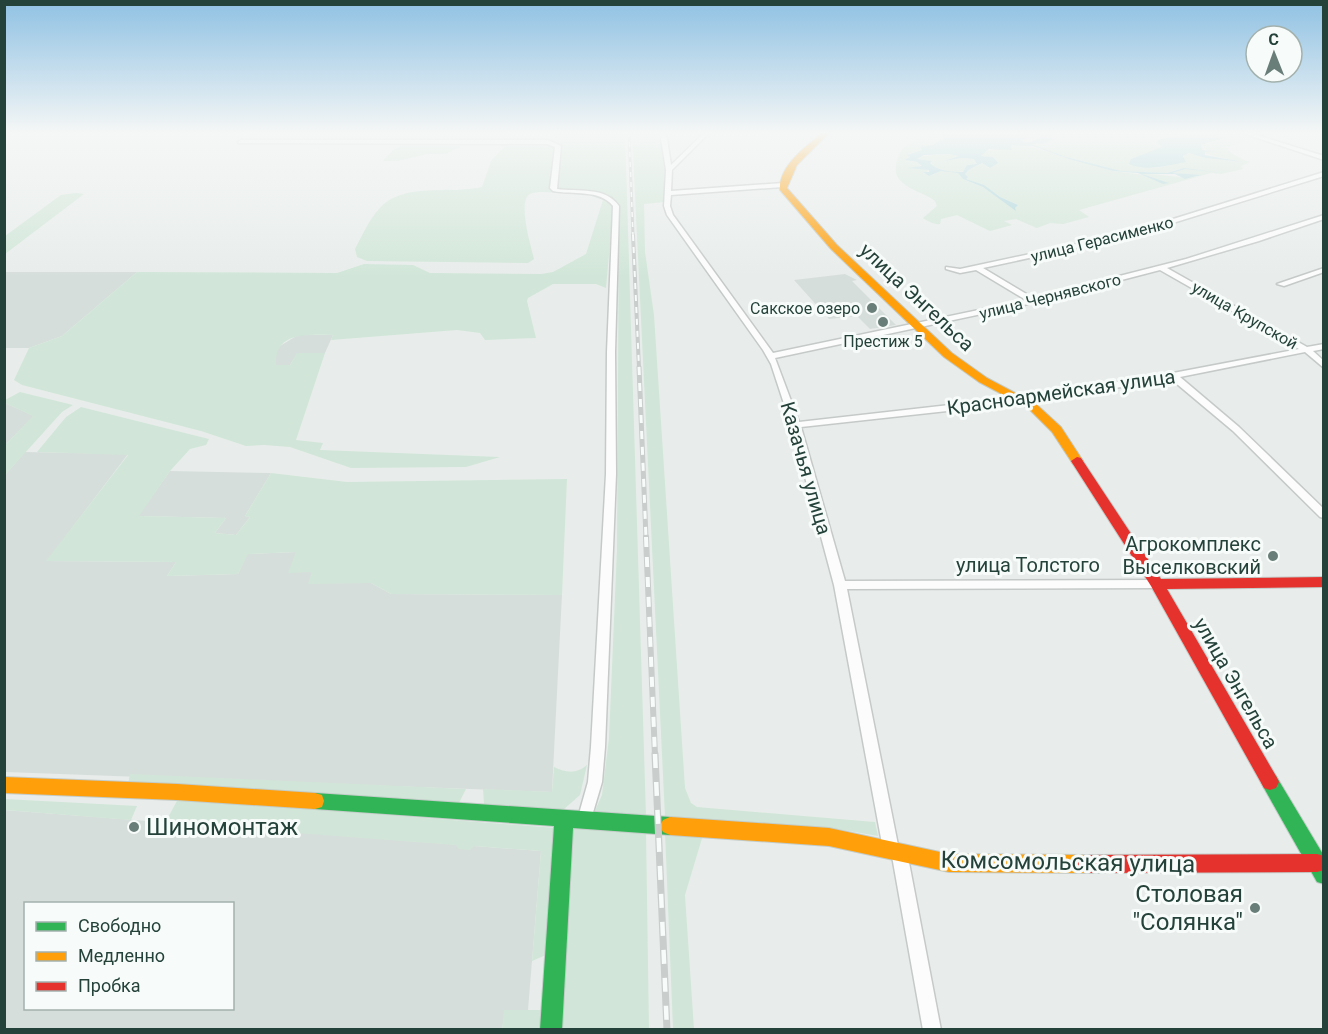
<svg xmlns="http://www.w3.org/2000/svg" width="1328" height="1034" font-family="Roboto,sans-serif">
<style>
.built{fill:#d6dedb;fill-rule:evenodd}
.green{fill:#d1e6d8;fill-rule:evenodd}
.water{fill:#a9d4db;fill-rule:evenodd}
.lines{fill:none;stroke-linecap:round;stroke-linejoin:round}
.street-casing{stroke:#c5cac8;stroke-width:3}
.fast-casing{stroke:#c3cbc8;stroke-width:2}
.slow-casing{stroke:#c3cbc8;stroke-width:2}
.jam-casing{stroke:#c3cbc8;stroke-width:2}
.street{fill:#fcfcfc;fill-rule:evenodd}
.fast{fill:#30b455;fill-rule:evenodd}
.slow{fill:#ff9f0a;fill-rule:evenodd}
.jam{fill:#e5322d;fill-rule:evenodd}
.rail-far4-casing{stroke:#c9cdcc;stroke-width:3}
.rail-far3-casing{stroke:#c9cdcc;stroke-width:4}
.rail-far2-casing{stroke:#c9cdcc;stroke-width:5}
.rail-far1-casing{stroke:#c9cdcc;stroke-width:6}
.rail-casing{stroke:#c9cdcc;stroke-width:7}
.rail-far4{stroke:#f7fbf9;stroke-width:1.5;stroke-dasharray:5;stroke-linecap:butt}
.rail-far3{stroke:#f7fbf9;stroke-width:2;stroke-dasharray:6;stroke-linecap:butt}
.rail-far2{stroke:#f7fbf9;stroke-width:3;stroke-dasharray:8;stroke-linecap:butt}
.rail-far1{stroke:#f7fbf9;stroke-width:4;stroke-dasharray:10;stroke-linecap:butt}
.rail{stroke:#f7fbf9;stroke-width:4.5;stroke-dasharray:14;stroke-linecap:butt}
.poi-dot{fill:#697e78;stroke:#f7fbf9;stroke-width:2}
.labels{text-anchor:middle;stroke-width:6;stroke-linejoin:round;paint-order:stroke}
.far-street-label{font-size:16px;fill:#24423a;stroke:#f7fbf9}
.far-poi-label{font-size:16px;fill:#24423a;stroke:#f7fbf9;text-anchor:end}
.street-label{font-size:20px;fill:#24423a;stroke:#f7fbf9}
.poi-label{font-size:20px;fill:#24423a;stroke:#f7fbf9;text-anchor:end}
.near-poi-label{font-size:24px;fill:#24423a;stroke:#f7fbf9;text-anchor:start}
.near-street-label{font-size:24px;fill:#24423a;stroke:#f7fbf9}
</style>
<rect width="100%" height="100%" fill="#e8edeb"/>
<path class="built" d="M4,272H137L62,336L29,348H5Z
M845,274L857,280L852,281L896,325L870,329L857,316L829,319L794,280Z
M298,335H333L325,353L297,354L290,365H275V354L280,346Z
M5,403L34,416L5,445Z
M25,452L128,454L47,561L176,562L167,576L238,574L247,554L296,552L313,572L309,583H371L391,594L562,595L552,792L5,772V475Z
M170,471L271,473L245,516L250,517L236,535L215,533L226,518L138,516Z
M4,810L541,851L528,1010H505L502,1030L5,1029ZM26,904H232V1008H26Z"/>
<path class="green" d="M559,132H625L646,816L594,813L602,795L609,738L617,549L619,207L610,196L556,188V143L546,138Z
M632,132H659L665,170L664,202L644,204L645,252L654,315L685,788L691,803L697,807L875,822L878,836L837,829L665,817Z
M933,132L952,133L943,134L944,139L933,145L920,147L922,150L908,154L910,156L907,161L917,162L922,167L920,168L930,171L923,173L932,175L943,170L932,166L931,161L918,159L919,156L955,154L959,155V158L975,159L977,164L967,165L965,171L958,172L963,179L983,187L1015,208L1018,205L1000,197L984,186L966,179L965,174L970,169L982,163L989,168L997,163L992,157L981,156L982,153L997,148L1012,150L1011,145L1022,144L1113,171L1144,175L1142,174C1159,173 1185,180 1199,176L1172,173L1179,169L1167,173L1119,171L1062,156L1031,144L1030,142H1021V139L1030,138L1018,133L1045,132L1030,142L1046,143L1052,132H1236L1258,139L1226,147C1233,156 1239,158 1250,162L1241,166L1243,169L1221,174L1211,173L1079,210L1089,217L1063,224L1050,223L1037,228L1016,219L1004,221L1012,225L990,231L957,215L941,219L940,224C935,225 927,221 923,218L937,206L935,201C925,193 911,191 902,182C896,177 895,172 896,165C900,142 915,142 933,132ZM1187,134L1223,136V140L1201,145V149L1212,151L1203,153L1239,162L1205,158L1193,153L1184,154V158C1168,168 1147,173 1131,159L1160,149L1162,146L1160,139Z
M400,143H543L554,144L556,148L550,189L564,193C554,193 538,190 530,194C517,201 531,246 534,259L528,263L367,261L357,257L355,249C362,236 369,220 379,209C403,181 451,195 482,187L491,161L504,147L499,145L470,143L445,154H427L398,161H383L393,150L403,145Z
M76,193L84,194L5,254V236L61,195Z
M592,196C601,198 610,198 613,209L606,288L596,284H553L528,298L527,301L536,338L485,340L480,333L457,330L331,340L333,335C309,335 274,331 276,365H290L297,353H325L296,440L323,443L320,450L500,457L466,467L351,468L290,447L264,445L246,446L201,431L22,385L14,380L29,348L62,336L137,272L337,273L364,264L413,265L430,273L541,274L553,272L586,254L603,200Z
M20,392L73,405L62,412L5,475V445L33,416L5,403V400Z
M81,407L209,439L206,445L190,449L170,471L139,516L226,518L215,533L236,535L250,517L245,516L271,473L347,482L567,479L562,595L391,594L371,583L308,584L312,572L288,573L296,552L248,554L238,574L167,576L176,562L46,561L128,455L37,452L66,417Z
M587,765L580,795L563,810L484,804L483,789L552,792L554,767C567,773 576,774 587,765Z
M130,774L466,789L457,807L128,784Z
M4,799H5L137,806L131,820L5,810Z
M178,799L556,828L546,955L532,961L541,851L474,846L470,850L459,849L456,845L165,823Z
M570,828L646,830L649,1029L557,1030Z
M665,832L703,835L685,895L694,1029H673Z
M504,1010H541L539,1029L502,1030Z"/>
<path class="water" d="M951,132H1026L1018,133L1032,137L1020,140C1029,146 1038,139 1045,132H1052V139L1046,143L1031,144L1066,157L1121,171L1167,173L1184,168L1223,173L1185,169L1172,173L1201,175L1185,179L1175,174H1142L1169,183L1163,184L1138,173L1113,171L1069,159L1033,146L1011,145L1012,150L989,149L981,156L993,157L998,163L990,168L982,163L970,169L965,174L968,177L966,179L984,185L1000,197L1018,205L1015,208L1016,211L983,187L963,179L958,173L941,171L929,176L923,172H929V170L908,168L922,166L917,162L905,160L910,157L907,155L922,150L920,147L933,145L943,139V134ZM950,154L959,156L944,161L961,158L974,159L977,164L967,165L963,172C951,172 937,171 930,163L932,161L917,159L924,155Z
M1196,133L1214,134L1224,138L1201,145L1202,150L1213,151L1205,152V155L1243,162L1205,158L1189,153L1183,156L1186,162C1168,165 1148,172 1129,164L1131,159L1162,147L1157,141L1160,139Z"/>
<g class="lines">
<g class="street-casing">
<path id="street" d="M660,132H666L671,165L705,132H710L672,170L671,191L783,183L786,185L783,187L671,195L670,206L673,215L773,353L1026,300L976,270L960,273L946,269V267L960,269L1128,233L1324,172V176L1131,236L983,268L1033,298L1186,259L1324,215V219L1259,241L1167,268L1307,347L1324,344V349L1313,351L1324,361V368L1305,352L1180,377L1239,427L1324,509V518L1320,517L1233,431L1171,379L1021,403L801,427L845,581L1157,580L1161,581L1163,584L1161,587L1157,588L847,589L898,845L904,847L907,852L941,1030H923L892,856L886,854L883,849L834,585L791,425L771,364L763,350L667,215L664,206L666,170ZM1160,270L1299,349L1173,373L1021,397L799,422L775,358L1033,303Z
M1239,132H1247L1324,156V160Z
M240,140H548L561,146L557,189C578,192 605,186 619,206L615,352L616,474L605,747L602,782L589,826L584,828L579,826L577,821L588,782L591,747L606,474L607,352L613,206C600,189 572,195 553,191L550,188L555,147L547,144L238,143Z
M1324,268V272L1284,286L1277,284Z"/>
</g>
<g class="fast-casing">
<path id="fast" d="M1270,774L1276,776L1324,856V884L1317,882L1264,788L1261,782L1264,776Z
M315,793L670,817L677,820L680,826L677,832L670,835L573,828L562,1030H540L554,826L315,809L308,807L306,801L308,795Z"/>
</g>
<g class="slow-casing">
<path id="slow" d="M823,132H830L797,165L787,188L837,245L952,353L987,378L1036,404L1061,427L1083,461L1081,464H1073L1052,432L1028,408L979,382L944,357L831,249L780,190C778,166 807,146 823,132Z
M4,777L177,784L315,793L322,795L324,801L322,807L315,809L177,800L4,793Z
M670,817L829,828L949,854L1087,855L1094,857L1097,864L1094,871L1087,873L949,872L829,846L670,835L663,832L660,826L663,820Z"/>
</g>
<g class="jam-casing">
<path id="jam" d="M1077,457L1081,458L1161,579L1324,577V587L1167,589L1276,776L1279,782L1276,788L1270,790L1264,788L1151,586L1071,461Z
M1317,854L1324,856V870L1317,872L1087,873L1080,871L1077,864L1080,857L1087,855Z"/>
</g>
<use href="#street" class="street"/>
<use href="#fast" class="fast"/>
<use href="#slow" class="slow"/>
<use href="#jam" class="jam"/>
<g class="rail-far4-casing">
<path id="rail-far4" d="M629,132L633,236"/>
</g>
<g class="rail-far3-casing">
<path id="rail-far3" d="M633,235L639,368"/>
</g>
<g class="rail-far2-casing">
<path id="rail-far2" d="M639,367L646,538"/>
</g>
<g class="rail-far1-casing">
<path id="rail-far1" d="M646,537L655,756"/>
</g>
<g class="rail-casing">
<path id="rail" d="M655,754L667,1030"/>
</g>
<use href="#rail-far4" class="rail-far4"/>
<use href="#rail-far3" class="rail-far3"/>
<use href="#rail-far2" class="rail-far2"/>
<use href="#rail-far1" class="rail-far1"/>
<use href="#rail" class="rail"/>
</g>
<linearGradient id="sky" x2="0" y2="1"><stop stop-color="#8fc1e3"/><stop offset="0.48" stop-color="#f5f7f6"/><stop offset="1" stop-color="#f5f7f6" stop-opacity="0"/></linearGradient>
<rect width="1328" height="277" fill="url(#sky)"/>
<g class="poi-dot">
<circle cx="872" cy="308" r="6"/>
<circle cx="883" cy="322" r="6"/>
<circle cx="1273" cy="556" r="6"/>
<circle cx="134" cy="827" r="6"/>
<circle cx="1255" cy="908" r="6"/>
</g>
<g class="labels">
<g class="far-street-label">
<text transform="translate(1102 239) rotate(-14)" y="6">улица Герасименко</text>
<text transform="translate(1050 296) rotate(-14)" y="6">улица Чернявского</text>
<text transform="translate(1245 315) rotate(30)" y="6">улица Крупской</text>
</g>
<g class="far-poi-label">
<text x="860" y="314">Сакское озеро</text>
<text x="883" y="347" text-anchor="middle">Престиж 5</text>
</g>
<g class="street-label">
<text transform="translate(917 297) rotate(43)" y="7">улица Энгельса</text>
<text transform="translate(1061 392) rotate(-8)" y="7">Красноармейская улица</text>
<text transform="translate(806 468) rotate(74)" y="7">Казачья улица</text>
<text x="1028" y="572">улица Толстого</text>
<text transform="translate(1236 683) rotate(60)" y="7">улица Энгельса</text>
</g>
<g class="poi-label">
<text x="1261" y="551">Агрокомплекс<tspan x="1261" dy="23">Выселковский</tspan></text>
</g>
<g class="near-poi-label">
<text x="146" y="835">Шиномонтаж</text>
<text x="1243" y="902" text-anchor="end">Столовая<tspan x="1243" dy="28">"Солянка"</tspan></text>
</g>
<g class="near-street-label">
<text transform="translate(1068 862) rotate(1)" y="8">Комсомольская улица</text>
</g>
</g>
<rect width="1328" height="1034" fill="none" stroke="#24423a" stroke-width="12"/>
<rect x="24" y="902" width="210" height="108" fill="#f7fbf9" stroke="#a3b1ad" stroke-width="1.5"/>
<rect x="36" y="922" width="30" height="9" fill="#30b455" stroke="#a3b1ad" stroke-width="1.5"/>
<text x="78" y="932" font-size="18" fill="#24423a">Свободно</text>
<rect x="36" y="952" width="30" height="9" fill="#ff9f0a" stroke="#a3b1ad" stroke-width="1.5"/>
<text x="78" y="962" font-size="18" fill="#24423a">Медленно</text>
<rect x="36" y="982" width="30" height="9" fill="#e5322d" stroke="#a3b1ad" stroke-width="1.5"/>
<text x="78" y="992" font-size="18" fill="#24423a">Пробка</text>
<g transform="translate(1274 54) rotate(359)"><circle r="28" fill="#f7fbf9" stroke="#a3b1ad" stroke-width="1.5"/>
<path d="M0-4.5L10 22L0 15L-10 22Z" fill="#697e78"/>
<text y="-9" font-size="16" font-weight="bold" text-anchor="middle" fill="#24423a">С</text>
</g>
</svg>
